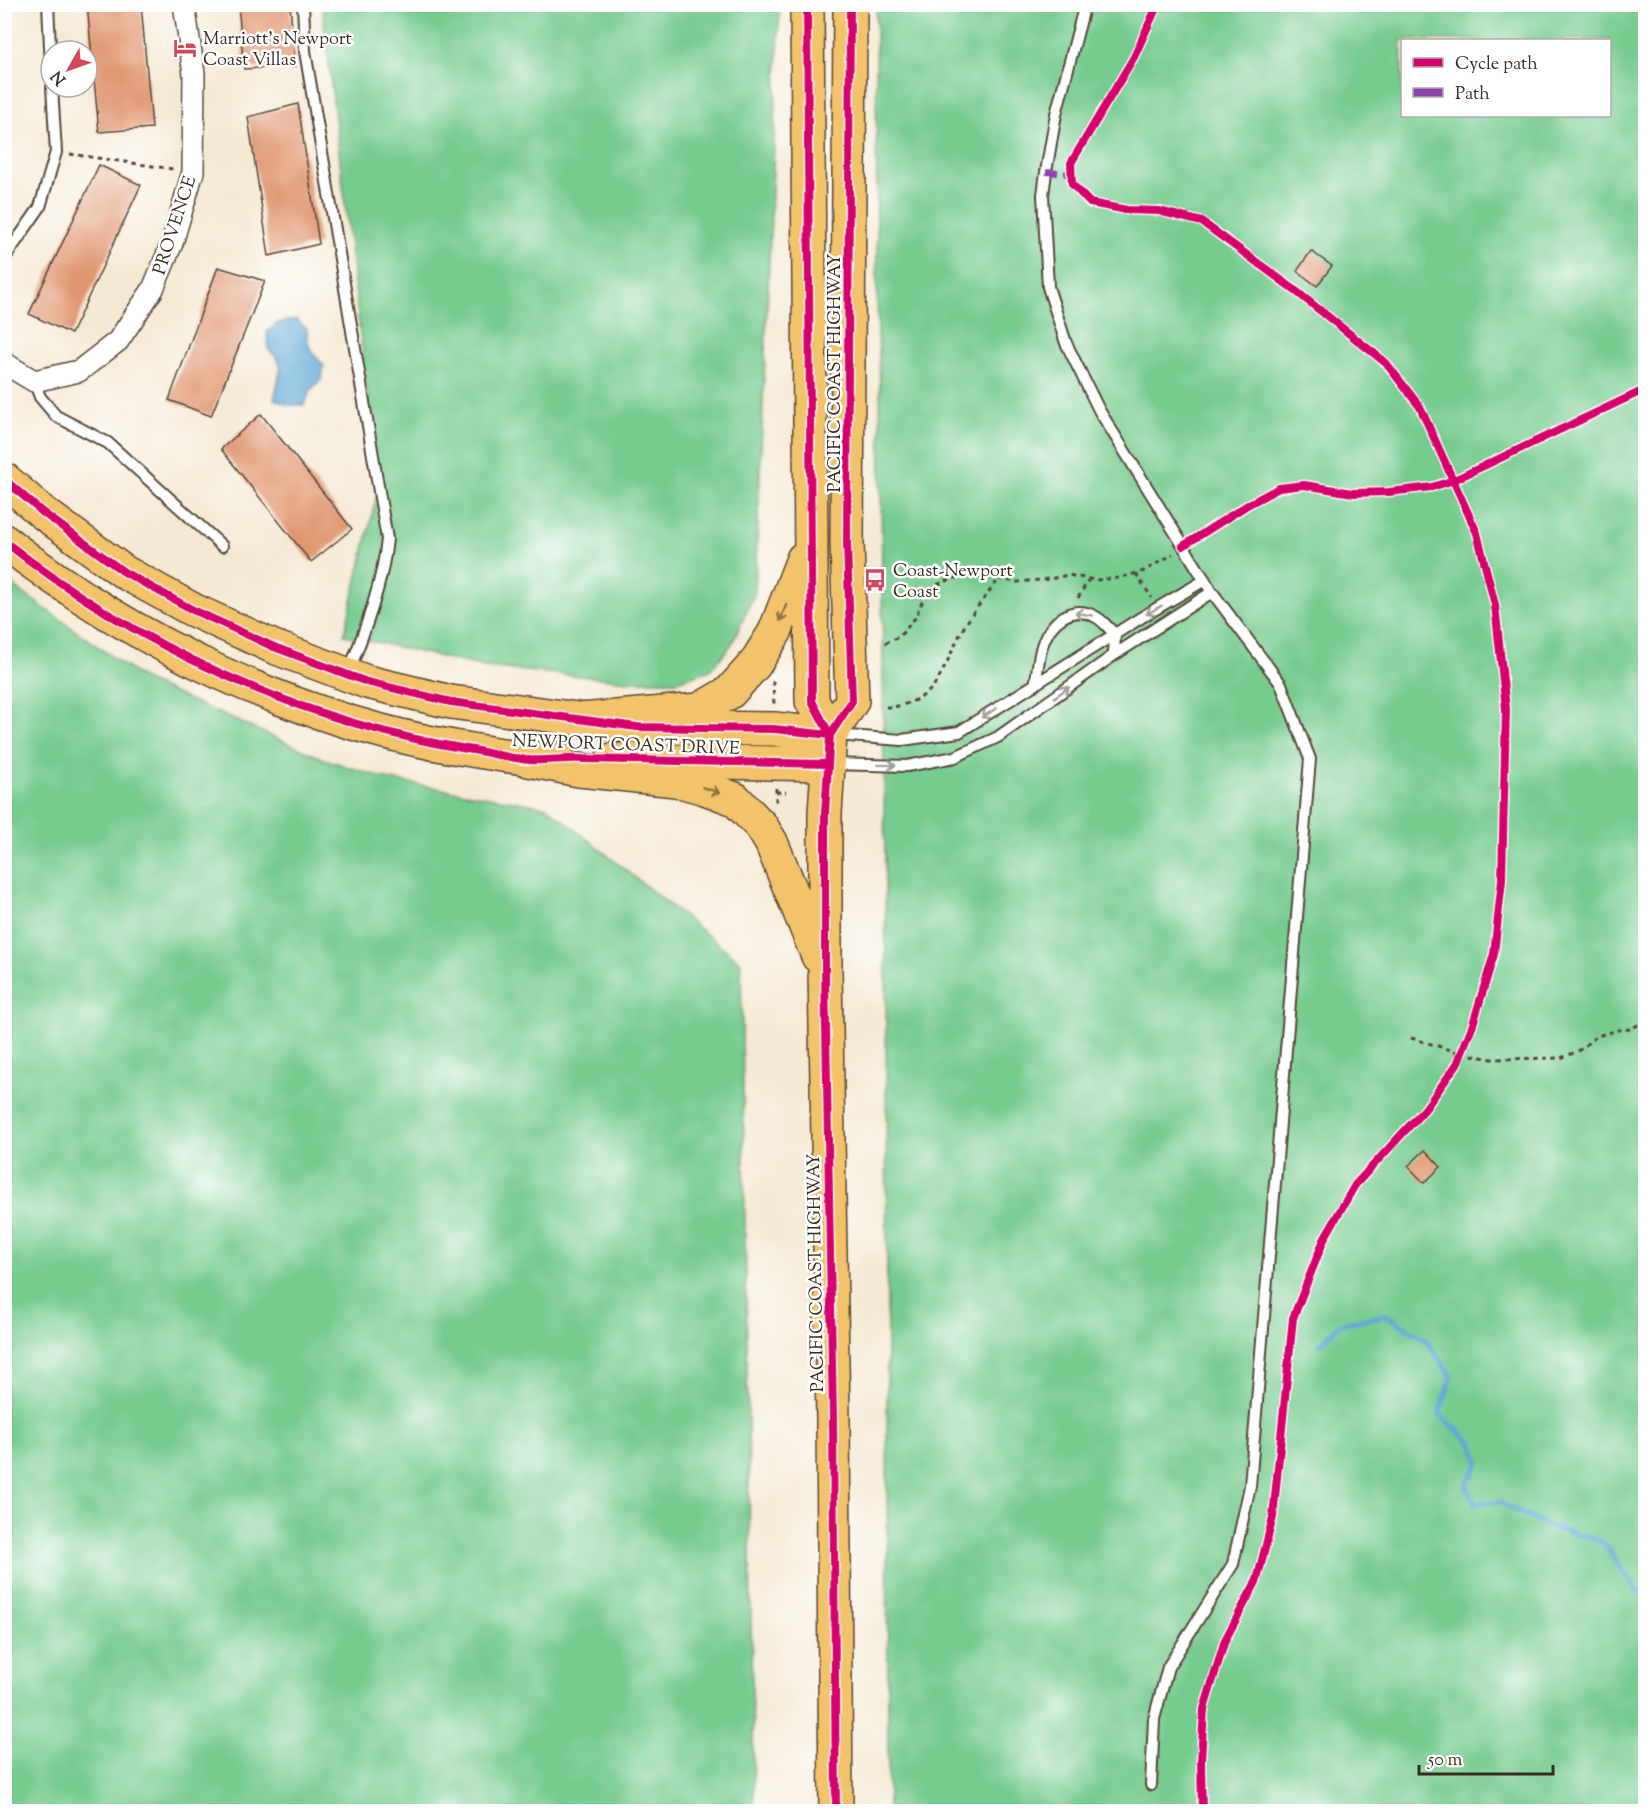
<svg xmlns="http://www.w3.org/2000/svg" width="1650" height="1816" font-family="'Sorts Mill Goudy',serif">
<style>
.green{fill:#76cb8f;stroke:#587a56;stroke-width:1.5;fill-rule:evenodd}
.water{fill:#5fa7d5;stroke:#4d687a;stroke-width:1.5}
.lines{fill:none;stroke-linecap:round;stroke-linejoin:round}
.stream{stroke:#5fa7d5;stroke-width:5}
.building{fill:#e19872}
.service-casing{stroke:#574739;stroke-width:14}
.minor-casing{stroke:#574739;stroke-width:24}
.primary-casing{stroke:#574739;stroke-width:36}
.trunk-casing{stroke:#574739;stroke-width:36}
.path{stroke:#574739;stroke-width:3;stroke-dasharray:4.5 4.5;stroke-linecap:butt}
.service{stroke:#fff;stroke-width:10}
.minor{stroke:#fff;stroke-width:21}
.primary{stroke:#f2c36a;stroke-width:33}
.trunk{stroke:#f2c36a;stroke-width:33}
.quiet{stroke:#8e44ad;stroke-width:6;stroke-dasharray:12 6;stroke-linecap:butt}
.cycleway-casing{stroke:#fff;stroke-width:11}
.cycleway{stroke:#d6006c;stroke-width:8}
.oneway{stroke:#a79f9a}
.oneway2{stroke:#8d6f40}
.labels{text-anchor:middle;stroke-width:5;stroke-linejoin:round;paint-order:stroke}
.poi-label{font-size:18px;fill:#3b2a1e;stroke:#fff;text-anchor:start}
.street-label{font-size:18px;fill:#3b2a1e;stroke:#fff}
</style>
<rect width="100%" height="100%" fill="#fff"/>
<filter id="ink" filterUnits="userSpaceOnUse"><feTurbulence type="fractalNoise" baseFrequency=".0167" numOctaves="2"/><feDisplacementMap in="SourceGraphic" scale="12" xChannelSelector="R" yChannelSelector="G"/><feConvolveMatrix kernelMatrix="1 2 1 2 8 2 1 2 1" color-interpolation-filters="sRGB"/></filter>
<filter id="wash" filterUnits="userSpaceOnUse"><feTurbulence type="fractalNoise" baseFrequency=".008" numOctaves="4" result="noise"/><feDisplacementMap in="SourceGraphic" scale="24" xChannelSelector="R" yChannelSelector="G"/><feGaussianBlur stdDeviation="1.35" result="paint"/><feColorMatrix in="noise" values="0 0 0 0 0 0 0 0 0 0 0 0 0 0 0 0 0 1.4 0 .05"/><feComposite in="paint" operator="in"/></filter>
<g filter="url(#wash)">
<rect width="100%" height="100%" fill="#f5e9d4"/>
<path class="green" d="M322,5H780L755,592L732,644L710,670L677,681H630L485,667L344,635L378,490Z
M876,5H1645V1811H888L886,976L880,389L877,298ZM1402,40H1610V116H1402Z
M5,580L146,681L324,759L390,780L547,807L741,962L754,1811H5Z"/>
<path class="water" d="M296,319L307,329C307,347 311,353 324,365L322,379L311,390L304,405H288L274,399L281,367L277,358L268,349L267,332L278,323Z"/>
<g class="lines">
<path class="stream" d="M1320,1345L1340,1324L1386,1315L1425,1339L1452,1377L1439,1414L1472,1443L1479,1462L1466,1485L1475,1503L1499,1502L1548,1526L1603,1542L1636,1590L1646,1594"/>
</g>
<g id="blocks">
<path class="building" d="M87,4H141L152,128L99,132Z
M238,4H290L295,66L244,69Z
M298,104L319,244L269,256L248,117Z
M99,165L141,185L71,334L29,314Z
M1311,251L1332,266L1317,286L1297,271Z
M218,267L265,281L211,416L169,400Z
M261,414L352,529L311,562L221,449Z
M1425,1150L1441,1167L1424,1183L1408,1166Z"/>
</g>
</g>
<g filter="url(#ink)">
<use href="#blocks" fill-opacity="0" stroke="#574739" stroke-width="1.5"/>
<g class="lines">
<g class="service-casing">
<path id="service" d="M48,4L51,68
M303,4L305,51L387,539C383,582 365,631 349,671
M1085,4L1056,114L1046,172L1043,195L1048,287L1066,343L1099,410L1212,592L1281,684L1310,759L1250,1486L1233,1564L1168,1667L1154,1719L1151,1785
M4,259L40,207L56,152L52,87
M34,381L40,397L56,416L108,443L222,546
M1035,685C1038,671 1038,656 1043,643C1051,622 1071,604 1094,616C1102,619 1108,628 1115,634L1114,655
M835,735L902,740L959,732L1142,617L1205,580
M831,764L907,766L955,757L998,737L1114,655L1212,592"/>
</g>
<g class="minor-casing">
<path id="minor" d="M4,363L34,381L79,371L118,341L153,289L172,243L193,172L194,74L184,4"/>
</g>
<g class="primary-casing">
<path id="primary" d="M4,479L42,512L124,572L193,610L274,647L367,682L451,702L637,727L774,729L830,735
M4,541C134,643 296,720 459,748C492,753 524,760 558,759
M612,760L828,764"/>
</g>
<g class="trunk-casing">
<path id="trunk" d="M807,4L812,701L830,735
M581,720L699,710L730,692L755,664L775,632L803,559
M529,760L579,770L676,780L705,788L735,799L761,826L771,842L818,956
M836,1812L833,1419L825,971V813L830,735L852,701L847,543L850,4"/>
</g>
<path class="path" d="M70,154L173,169
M1136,574L1152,598
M1078,598L1089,579
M885,643L899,637L915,618L924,598L936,585L954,578L982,576L1017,582L1050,579L1068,575L1095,580L1119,578L1144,571L1173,554
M773,681L774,704
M886,707C899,708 920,700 929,691C942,679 953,646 963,629C973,611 987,595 999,579
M776,788V805
M776,792H786
M1411,1038L1461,1053L1492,1059L1561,1058L1578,1051L1597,1036L1618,1030L1631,1029L1646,1020"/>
<use href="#service" class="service"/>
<use href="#minor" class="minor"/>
<use href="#primary" class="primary"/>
<use href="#trunk" class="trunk"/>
<path class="quiet" d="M1046,172L1071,174"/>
<g class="cycleway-casing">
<path id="cycleway" d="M807,4L812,701L830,735
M1158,4L1134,57L1071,163L1072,184L1090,203L1127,210L1159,211L1202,222L1292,288L1386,363L1420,407L1477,533L1495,605L1506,709L1502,880L1494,954L1473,1024L1457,1064L1425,1109L1355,1185L1325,1237L1293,1318L1273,1517L1257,1580L1225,1640L1204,1709L1201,1761L1202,1812
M4,479L42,512L124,572L193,610L274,647L367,682L451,702L637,727L774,729L830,735
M4,541C138,647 299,721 467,749C487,752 508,758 529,760C547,761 565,758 583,759C665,761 746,762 828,764
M1183,546L1249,504L1279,488L1304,485L1353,493L1389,492L1432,487L1454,480L1646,389
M836,1812L833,1419L825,971V813L830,735L852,701L847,543L850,4"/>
</g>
<use href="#cycleway" class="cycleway"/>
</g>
<defs><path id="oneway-shaft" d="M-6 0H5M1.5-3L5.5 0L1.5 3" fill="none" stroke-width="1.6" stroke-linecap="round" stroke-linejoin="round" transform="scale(1.5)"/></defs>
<g class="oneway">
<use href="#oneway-shaft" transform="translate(1154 610) rotate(150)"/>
<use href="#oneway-shaft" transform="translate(1084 614) rotate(-170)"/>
<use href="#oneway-shaft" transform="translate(1062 692) rotate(-36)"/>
<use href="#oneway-shaft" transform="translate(989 713) rotate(148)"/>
<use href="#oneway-shaft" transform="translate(887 765) rotate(1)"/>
</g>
<g class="oneway2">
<use href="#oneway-shaft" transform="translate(783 613) rotate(112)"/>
<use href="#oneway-shaft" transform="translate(711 790) rotate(19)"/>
</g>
</g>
<defs>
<g id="hotel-bare" transform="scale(1.8)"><path d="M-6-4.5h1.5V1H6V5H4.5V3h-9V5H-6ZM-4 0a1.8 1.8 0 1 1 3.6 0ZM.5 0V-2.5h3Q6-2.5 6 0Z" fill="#d1495b" stroke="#fff" stroke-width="2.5" paint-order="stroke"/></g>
<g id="bus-bare" transform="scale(1.8)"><path d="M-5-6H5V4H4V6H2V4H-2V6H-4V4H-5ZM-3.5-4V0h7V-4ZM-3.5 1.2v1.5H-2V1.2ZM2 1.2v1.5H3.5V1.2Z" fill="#d1495b" stroke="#fff" stroke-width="2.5" paint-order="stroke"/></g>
</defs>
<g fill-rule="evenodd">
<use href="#hotel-bare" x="185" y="48"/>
<use href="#bus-bare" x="875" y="580"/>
</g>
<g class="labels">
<g class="poi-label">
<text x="203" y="44">Marriott's Newport<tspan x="203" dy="21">Coast Villas</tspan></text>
<text x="893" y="576">Coast-Newport<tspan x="893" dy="21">Coast</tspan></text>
</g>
<g class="street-label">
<text transform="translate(174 225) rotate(-72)" y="6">PROVENCE</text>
<text transform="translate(834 373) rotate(-90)" y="6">PACIFIC COAST HIGHWAY</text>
<text transform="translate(626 744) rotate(2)" y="6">NEWPORT COAST DRIVE</text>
<text transform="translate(815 1273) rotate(-91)" y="6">PACIFIC COAST HIGHWAY</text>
</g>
</g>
<rect width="1650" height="1816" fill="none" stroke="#fff" stroke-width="24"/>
<rect x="1401" y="39" width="210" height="78" fill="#ffffff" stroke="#b1aaa5" stroke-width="1.5"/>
<rect x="1413" y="58" width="30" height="9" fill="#d6006c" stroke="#b1aaa5" stroke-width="1.5"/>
<text x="1455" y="69" font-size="18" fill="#3b2a1e">Cycle path</text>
<rect x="1413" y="88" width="30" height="9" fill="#8e44ad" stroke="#b1aaa5" stroke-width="1.5"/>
<text x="1455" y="99" font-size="18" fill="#3b2a1e">Path</text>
<g transform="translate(69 69) rotate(230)"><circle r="28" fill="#ffffff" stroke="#b1aaa5" stroke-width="1.5"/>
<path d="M0-4.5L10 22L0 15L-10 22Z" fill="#d1495b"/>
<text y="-9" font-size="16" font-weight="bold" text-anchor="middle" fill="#3b2a1e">N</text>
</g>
<path d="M1419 1765v9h134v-9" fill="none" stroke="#3b2a1e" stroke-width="3"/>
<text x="1428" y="1765" font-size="18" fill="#3b2a1e" stroke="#ffffff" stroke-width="4.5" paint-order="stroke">50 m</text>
</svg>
